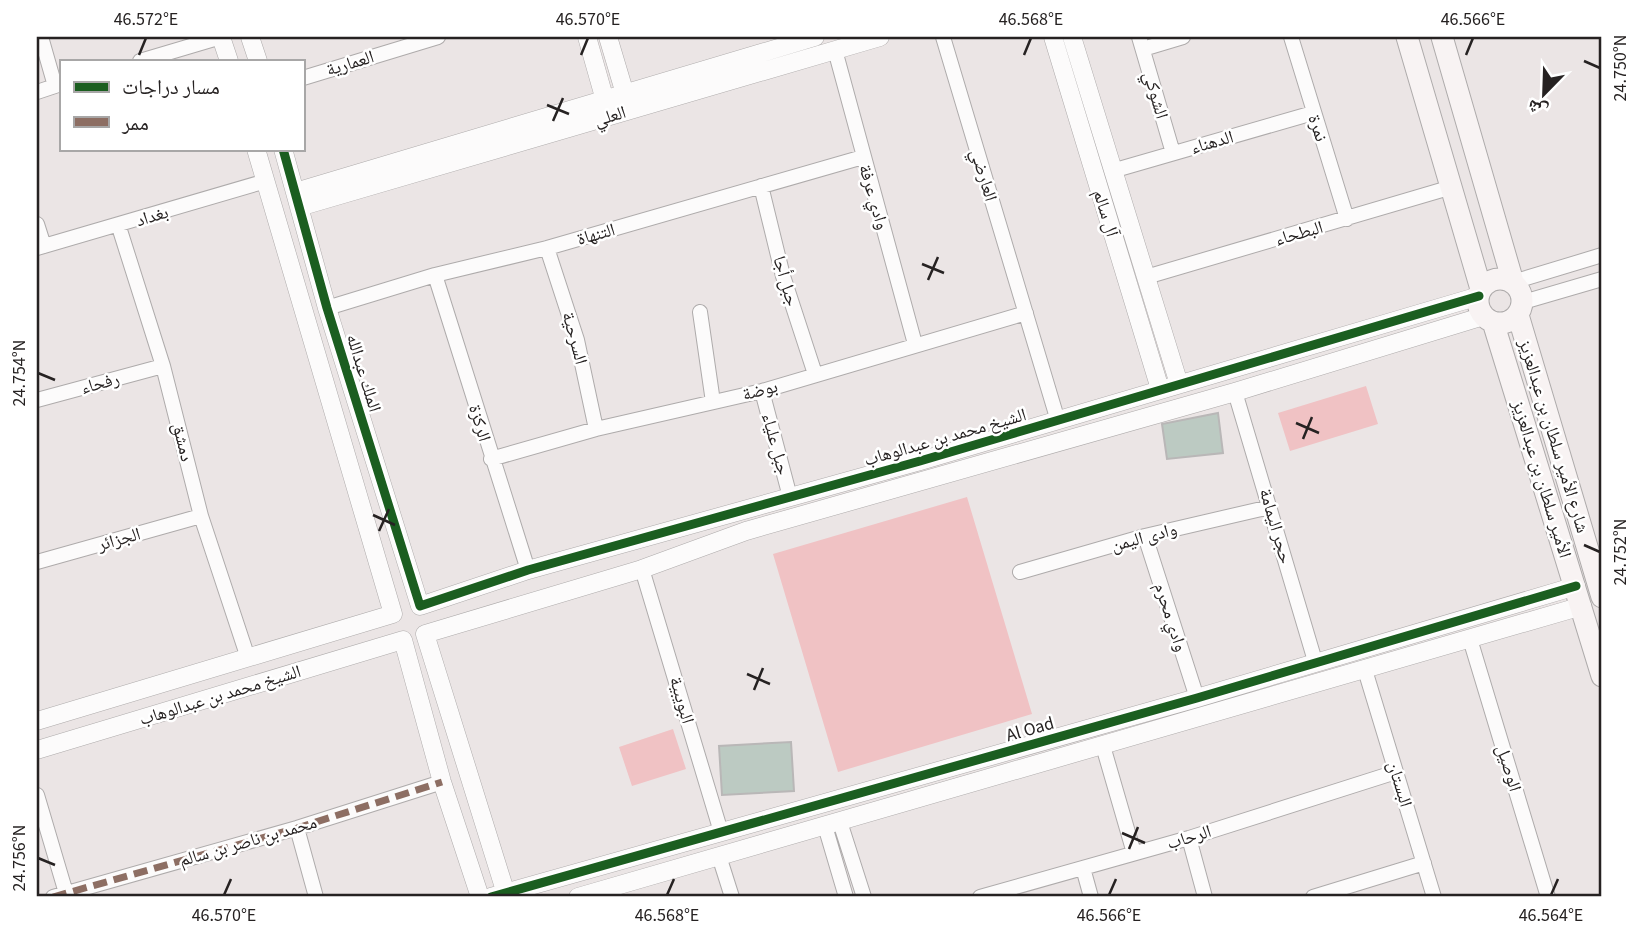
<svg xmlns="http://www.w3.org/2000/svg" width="1639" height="934" font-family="'Source Sans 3','Noto Naskh Arabic',sans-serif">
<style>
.green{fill:#f0c2c4}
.building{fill:#bccac2;stroke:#b9b7b7;stroke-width:2}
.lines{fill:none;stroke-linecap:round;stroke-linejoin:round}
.minor-casing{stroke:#aeabab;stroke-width:16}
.tertiary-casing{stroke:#aeabab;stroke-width:19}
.secondary-casing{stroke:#aeabab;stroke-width:23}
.minor{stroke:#fcfbfb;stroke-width:14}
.tertiary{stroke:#fcfbfb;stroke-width:18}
.secondary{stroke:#f8f3f3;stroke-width:21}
.quiet{stroke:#8d6e63;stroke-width:7;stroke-dasharray:14 7;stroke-linecap:butt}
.cycleway-casing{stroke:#fff;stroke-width:13}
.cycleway{stroke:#1b5e20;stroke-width:9}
.ticks{fill:none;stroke:#262222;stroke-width:2.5}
.labels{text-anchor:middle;stroke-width:5;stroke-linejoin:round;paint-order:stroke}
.street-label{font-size:18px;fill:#262222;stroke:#fff}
.neatline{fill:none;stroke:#262222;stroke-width:2.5}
.ticks-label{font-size:18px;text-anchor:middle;fill:#262222}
</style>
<rect width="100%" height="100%" fill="#ebe5e5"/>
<path class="green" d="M1366,386L1378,424L1290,451L1278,413Z
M967,497L1032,714L838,772L773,554Z
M673,729L686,769L632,786L619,747Z"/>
<path class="building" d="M1218,413L1223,453L1167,459L1162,424Z
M791,742L794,791L722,795L719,746Z"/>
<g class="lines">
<g class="minor-casing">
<path id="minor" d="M41,37L55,86
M943,37L1058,421
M1139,37L1173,153
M1291,37L1347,219
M1143,49L1183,37
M835,50L915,344
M140,61L221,37
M303,78L438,37
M37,92L61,84
M1112,171L1313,113
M761,186L783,276L815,374
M37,224L44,246
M119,227L163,366L201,516L248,658
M37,248L266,181
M547,248L577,340L596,429
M435,275L528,570
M1146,277L1452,187
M1513,282L1602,255
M1523,302L1602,279
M327,308L435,275L547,248L863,157
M700,312L713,402
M762,391L790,497
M1235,392L1315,661
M37,400L163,366
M491,459L596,429L762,391L1026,313
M1145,536L1197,698
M37,562L201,516
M642,569L721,832
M1020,572L1145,536L1270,507
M1470,639L1548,897
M1365,670L1434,897
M1103,746L1134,853
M37,795L66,893
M840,822L864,897
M825,826L846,897
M297,828L316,897
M1189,838L1205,897
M719,856L732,897
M1083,868L1091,897
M53,897L297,828L442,782
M980,897L1189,838L1396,772
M1313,897L1424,863"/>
</g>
<g class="tertiary-casing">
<path id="tertiary" d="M221,37L229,61
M250,37L258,61
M587,37L608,111
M608,37L628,104
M1053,37L1160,389
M1072,37L1179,384
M283,149L327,308L420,606L528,570L920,461L1479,296
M295,192L815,37
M299,207L880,37
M37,721L393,614L256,149
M37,750L403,640L442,782L480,897
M491,897L1197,698L1576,586
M507,897L425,634L642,569L746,531L1235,392L1484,316
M578,897L1582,606"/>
</g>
<g class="secondary-casing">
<path id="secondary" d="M1407,37L1481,289
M1442,37L1513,282
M1478 301a22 22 0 1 1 44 0a22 22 0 1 1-44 0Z
M1518,315L1602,597
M1493,322L1602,676"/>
</g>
<use href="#minor" class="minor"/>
<use href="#tertiary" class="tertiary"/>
<use href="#secondary" class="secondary"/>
<path class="quiet" d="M53,897L297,828L442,782"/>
<g class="cycleway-casing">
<path id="cycleway" d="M283,149L327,308L420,606L528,570L920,461L1479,296
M491,897L1197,698L1576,586"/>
</g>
<use href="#cycleway" class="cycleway"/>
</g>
<path class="ticks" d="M139,55L146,38M581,55L588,38M1024,55L1031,38M1466,55L1473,38M1584,61L1600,68M547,105L569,114M553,121L563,98M922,264L944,273M928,280L938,257M38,373L55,380M1296,423L1319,433M1303,439L1312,417M373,515L395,525M379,531L389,509M1584,545L1600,552M747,674L770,684M754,690L763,668M1122,833L1145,843M1129,849L1138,827M38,858L55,865M224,895L231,879M667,895L674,879M1109,895L1116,879M1551,895L1558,879"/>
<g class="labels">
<g class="street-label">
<text transform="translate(350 63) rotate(-17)" y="6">العمارية</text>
<text transform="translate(1156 95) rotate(74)" y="6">الشوكي</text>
<text transform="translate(610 116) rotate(-17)" y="6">العلي</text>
<text transform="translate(1318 128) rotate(72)" y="6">نمرة</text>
<text transform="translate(1212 142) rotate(-16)" y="6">الدهناء</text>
<text transform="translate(984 175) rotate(73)" y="6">العارضي</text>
<text transform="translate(874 197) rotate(74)" y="6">وادي عرفة</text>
<text transform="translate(1106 213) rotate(73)" y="6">آل سالم</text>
<text transform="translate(152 216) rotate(-17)" y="6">بغداد</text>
<text transform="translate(1299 233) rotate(-16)" y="6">البطحاء</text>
<text transform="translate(596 234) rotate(-16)" y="6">التنهاة</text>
<text transform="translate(786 281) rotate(74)" y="6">جبل أجا</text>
<text transform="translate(575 338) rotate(75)" y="6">السرحية</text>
<text transform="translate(364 373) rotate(73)" y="6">الملك عبدالله</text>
<text transform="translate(100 383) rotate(-15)" y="6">رفحاء</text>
<text transform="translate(760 390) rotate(-15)" y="6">بوضة</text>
<text transform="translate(480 423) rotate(73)" y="6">الركزة</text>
<text transform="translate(1554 436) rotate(73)" y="6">شارع الأمير سلطان بن عبدالعزيز</text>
<text transform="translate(945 437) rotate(-16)" y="6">الشيخ محمد بن عبدالوهاب</text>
<text transform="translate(183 442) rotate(76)" y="6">دمشق</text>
<text transform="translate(776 444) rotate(75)" y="6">جبل علياء</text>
<text transform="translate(1542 479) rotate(73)" y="6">الأمير سلطان بن عبدالعزيز</text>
<text transform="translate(1276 526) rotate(74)" y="6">حجر اليمامة</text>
<text transform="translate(1144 537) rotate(-15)" y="6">وادى اليمن</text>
<text transform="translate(119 539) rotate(-16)" y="6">الجزائر</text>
<text transform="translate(1171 617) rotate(72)" y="6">وادي محرم</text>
<text transform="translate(220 695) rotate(-17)" y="6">الشيخ محمد بن عبدالوهاب</text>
<text transform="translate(682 700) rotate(74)" y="6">البويبية</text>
<text transform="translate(1030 729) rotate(-16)" y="6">Al Oad</text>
<text transform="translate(1509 768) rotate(73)" y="6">الوصيل</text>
<text transform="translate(1400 784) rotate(73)" y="6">البستان</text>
<text transform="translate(1189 837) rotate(-17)" y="6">الرحاب</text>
<text transform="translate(248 841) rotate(-16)" y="6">محمد بن ناصر بن سالم</text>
</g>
</g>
<rect width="1639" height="934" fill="none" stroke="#ffffff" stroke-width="77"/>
<rect x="60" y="60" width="245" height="91" fill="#ffffff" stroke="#a8a7a7" stroke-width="2"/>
<rect x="74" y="82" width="35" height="10" fill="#1b5e20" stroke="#a8a7a7" stroke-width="2"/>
<text x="122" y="94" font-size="21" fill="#262222">مسار دراجات</text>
<rect x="74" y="117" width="35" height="10" fill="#8d6e63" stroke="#a8a7a7" stroke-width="2"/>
<text x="122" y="130" font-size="21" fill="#262222">ممر</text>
<g transform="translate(1544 94) rotate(203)" stroke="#ffffff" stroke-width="5" paint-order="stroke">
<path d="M0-5L12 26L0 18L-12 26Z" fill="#262222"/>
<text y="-10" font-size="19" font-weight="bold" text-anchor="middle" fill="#262222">ش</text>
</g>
<rect x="38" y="38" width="1562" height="857" class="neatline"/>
<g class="ticks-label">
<text x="146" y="25">46.572°E</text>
<text x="588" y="25">46.570°E</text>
<text x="1031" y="25">46.568°E</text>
<text x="1473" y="25">46.566°E</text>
<text transform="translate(1620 68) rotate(-90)" y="6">24.750°N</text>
<text transform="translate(19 373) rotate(-90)" y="6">24.754°N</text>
<text transform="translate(1620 552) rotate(-90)" y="6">24.752°N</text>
<text transform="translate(19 858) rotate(-90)" y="6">24.756°N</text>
<text x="224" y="921">46.570°E</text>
<text x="667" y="921">46.568°E</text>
<text x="1109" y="921">46.566°E</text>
<text x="1551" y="921">46.564°E</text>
</g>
</svg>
